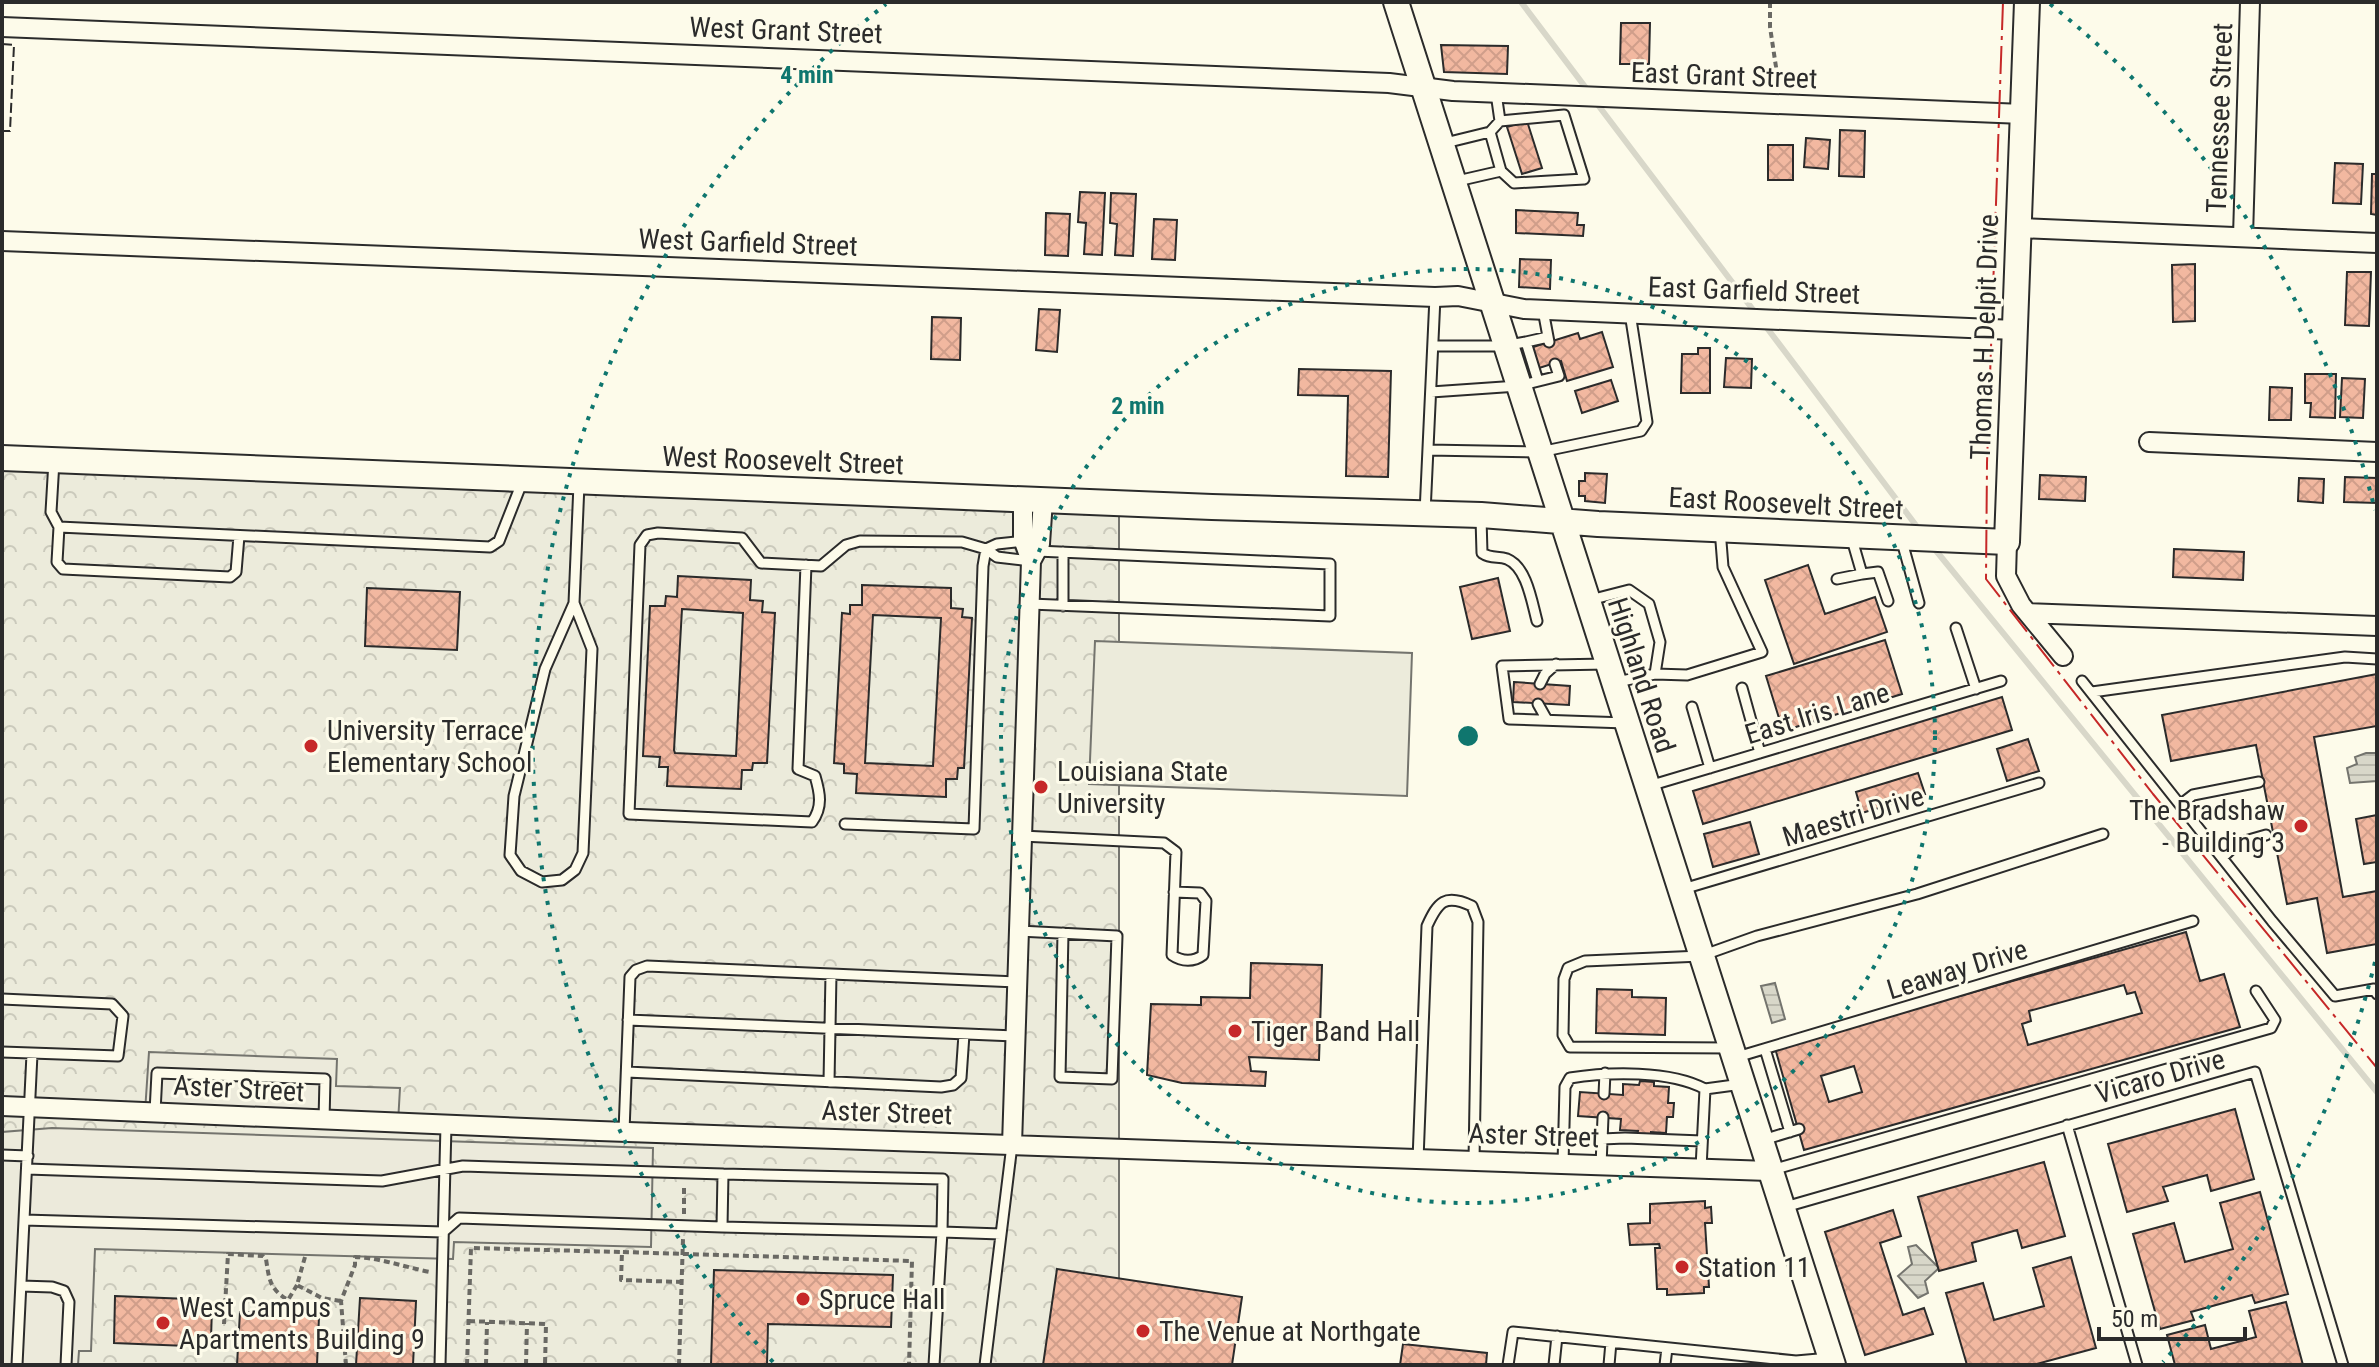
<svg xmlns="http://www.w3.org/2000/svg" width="2379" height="1367" font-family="'Roboto Condensed',sans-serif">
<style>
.park{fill:url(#park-crowns);stroke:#74746e;stroke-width:2}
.pitch{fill:#ecebdb;stroke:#74746e;stroke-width:2}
.parking{fill:#eceadb;stroke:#74746e;stroke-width:2}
.water{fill:url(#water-rules);stroke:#74746e;stroke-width:2}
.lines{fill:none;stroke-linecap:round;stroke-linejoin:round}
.stream{stroke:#d8d7c9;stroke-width:6}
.building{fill:url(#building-cross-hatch);stroke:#2b2b2b;stroke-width:2;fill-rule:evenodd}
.lane-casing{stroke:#2b2b2b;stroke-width:13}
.street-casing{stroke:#2b2b2b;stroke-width:22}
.secondary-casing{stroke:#2b2b2b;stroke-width:28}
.path{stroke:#6a6964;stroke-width:4;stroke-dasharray:6 4;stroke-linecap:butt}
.lane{stroke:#fdfbea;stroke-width:9}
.street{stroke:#fdfbea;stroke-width:18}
.secondary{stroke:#fdfbea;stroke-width:24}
.fence{stroke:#2b2b2b;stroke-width:2;stroke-dasharray:10 4;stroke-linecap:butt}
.power{stroke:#c62828;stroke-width:2;stroke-dasharray:28 6 4 6;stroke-linecap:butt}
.ring{fill:none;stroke:#0f766e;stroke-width:4;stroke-dasharray:4 8}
.poi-dot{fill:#c62828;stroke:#fdfbea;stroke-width:3}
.labels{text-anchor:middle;stroke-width:6;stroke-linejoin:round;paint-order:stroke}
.street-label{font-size:28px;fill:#2b2b2b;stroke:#fdfbea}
.poi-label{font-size:28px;fill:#2b2b2b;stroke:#fdfbea;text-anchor:start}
.centre{fill:#0f766e;stroke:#fdfbea;stroke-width:4}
.ring-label{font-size:24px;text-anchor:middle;font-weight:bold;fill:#0f766e;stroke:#fdfbea;stroke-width:6;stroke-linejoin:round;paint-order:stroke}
</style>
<defs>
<pattern id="park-crowns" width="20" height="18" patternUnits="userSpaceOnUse" patternTransform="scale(2)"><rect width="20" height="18" fill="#ecebdb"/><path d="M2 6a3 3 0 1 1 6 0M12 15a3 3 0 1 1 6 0" fill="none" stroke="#cbcabc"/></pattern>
<pattern id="water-rules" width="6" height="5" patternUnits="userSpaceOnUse" patternTransform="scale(2)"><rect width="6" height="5" fill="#d8d7c9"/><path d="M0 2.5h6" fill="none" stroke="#bab9ad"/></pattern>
<pattern id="building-cross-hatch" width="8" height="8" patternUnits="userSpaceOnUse" patternTransform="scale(2)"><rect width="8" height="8" fill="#f2b8a0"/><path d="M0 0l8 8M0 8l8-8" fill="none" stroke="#d09e8a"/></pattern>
</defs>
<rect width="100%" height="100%" fill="#fdfbea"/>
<path class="park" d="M2,457L1119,504V1365H2Z"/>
<path class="pitch" d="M1095,641L1412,653L1407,796L1089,784Z"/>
<path class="parking" d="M149,1052L337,1059L336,1086L400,1088L398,1123L145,1112Z
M52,1128L653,1148L651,1247L454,1242L453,1259L95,1249L91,1351H79L78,1365H2V1132Z"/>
<path class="water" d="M2366,753H2376L2377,781L2350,783L2347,768L2357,764L2355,757Z
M1775,983L1785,1019L1772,1023L1761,986Z
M1916,1245L1939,1268L1925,1281L1928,1293L1918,1298L1898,1276L1912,1264L1908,1247Z"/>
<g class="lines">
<path class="stream" d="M1521,2L1589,92
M1595,101L1757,315
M1764,324L1921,532
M1933,547L2377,1092"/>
</g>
<path class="building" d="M1621,23H1650L1649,64H1620Z
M1441,45L1508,46L1507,74L1444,72Z
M1527,121L1542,168L1522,174L1507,127Z
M1840,130L1865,131L1864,177L1839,176Z
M1806,138L1830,140L1828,169L1804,167Z
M1768,145H1793V180H1768Z
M2335,163L2363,164L2361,204L2333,203Z
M2372,174H2377V215L2371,214Z
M1080,192L1105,193L1102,255L1084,254L1086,223L1078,222Z
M1111,193L1136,194L1133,256L1115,255L1117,224L1110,223Z
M1516,210L1578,213L1577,225H1584L1583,236L1516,233Z
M1046,213L1070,214L1068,256L1045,255Z
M1154,219L1177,220L1175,260L1152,259Z
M1520,259L1551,260L1550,289L1519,287Z
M2195,264V321L2173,322L2172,265Z
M2347,272H2371L2369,326L2345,325Z
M1039,309L1060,310L1057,352L1036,350Z
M932,317L961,318L960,360L931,359Z
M1602,332L1613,367L1567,381L1561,361L1536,369L1530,348L1578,333L1580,339Z
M1698,348H1710V393H1681L1682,354H1698Z
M1726,358L1752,359L1751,388L1724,387Z
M1299,369L1391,371L1388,477L1346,476L1348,396L1298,395Z
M2305,374H2336L2335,418L2310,417L2311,403H2305Z
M2342,378L2365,379L2363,418L2340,417Z
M1611,380L1618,401L1582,413L1575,391Z
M2270,387L2292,388L2291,420H2269Z
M1585,473L1607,474L1605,503L1585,501V496H1579V481H1585Z
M2040,475L2086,477L2085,501L2039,499Z
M2345,477L2377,478V503L2344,502Z
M2299,478L2324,479L2323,503L2298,501Z
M2174,549L2244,552L2243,580L2173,577Z
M1808,565L1825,614L1875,597L1887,632L1794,664L1765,580Z
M678,576L751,580L750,600L763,601L762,612L775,613L767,763H753L752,770H742L741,789L667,786L668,767H659L660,757L643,756L650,606H665L666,596L677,597ZM682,609L743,613L736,756L675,753L674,750Z
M1498,578L1510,631L1472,639L1460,587Z
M862,585L951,588V608L963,609L962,617L972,618L964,768H958L957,779H946V797L856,793L857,774L844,773V764L834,763L842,613L850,614V605H862ZM873,615L941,618L933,766L865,763Z
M367,588L460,592L457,650L365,646Z
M1885,640L1902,694L1783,731L1766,676Z
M2377,674V726L2314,737L2343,897L2377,891V944L2327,953L2317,898L2287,904L2256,745L2171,761L2162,715Z
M1514,682L1570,686L1569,705L1513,702Z
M2002,697L2012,730L1703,824L1693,791Z
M2028,739L2039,771L2007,781L1997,749Z
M1918,773L1925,794L1862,813L1856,792Z
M2377,815V862L2364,864L2356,819Z
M1750,822L1759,854L1713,867L1704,834Z
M2186,932L2200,981L2224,974L2240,1027L1804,1150L1775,1048ZM2124,985L2127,994L2135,992L2142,1013L2028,1045L2022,1024L2031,1021L2029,1011ZM1854,1066L1862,1092L1829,1102L1821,1076Z
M1251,963L1322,965L1319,1060L1249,1057L1251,1071L1266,1072L1265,1086L1182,1083L1147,1075L1151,1004L1201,1005V997L1250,998Z
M1597,989L1632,990V997L1666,998L1665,1035L1596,1033Z
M1640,1081L1654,1082V1086L1669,1087L1668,1103H1674L1673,1117H1667L1666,1133L1651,1132V1137L1637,1136L1638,1131L1620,1130L1621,1119L1578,1116L1580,1092L1623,1095V1084L1639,1085Z
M2235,1109L2254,1179L2211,1191L2207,1175L2163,1187L2168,1201L2127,1212L2108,1144Z
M2044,1162L2065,1236L2022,1248L2017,1230L1972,1243L1976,1261L1939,1271L1918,1197Z
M2260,1192L2288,1294L2255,1303L2252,1295L2191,1312L2194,1320L2160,1329L2133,1234L2174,1223L2185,1262L2233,1249L2220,1203Z
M1705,1201V1208L1711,1207L1712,1223H1705L1709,1287H1704V1293L1667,1295V1289H1657L1655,1248H1660L1659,1244L1630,1245L1628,1224L1650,1223V1204Z
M1893,1210L1901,1236L1880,1243L1903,1315L1924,1308L1933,1334L1865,1355L1825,1232Z
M2071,1257L2096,1348L2033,1365H1967L1946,1293L1983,1283L1994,1320L2044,1306L2033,1268Z
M1057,1269L1242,1297L1232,1365H1043Z
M714,1270L893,1275L891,1327L768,1324L767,1365H711Z
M115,1296L188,1299V1307H212L211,1339L187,1338V1346L114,1343Z
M360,1298L416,1301L413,1365H356Z
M2286,1302L2303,1365H2175L2167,1335L2205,1325L2211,1349L2256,1337L2249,1311Z
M240,1312L319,1316L317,1365H237Z
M1403,1344L1487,1353L1486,1365H1400Z"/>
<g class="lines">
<g class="lane-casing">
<path id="lane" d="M1496,93L1500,121
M1441,144L1490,132L1500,121L1564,115L1584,179L1514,183L1501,171L1490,132
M1453,182L1501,171
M1543,310L1549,342
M1433,346H1504L1526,342
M1538,381L1526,342L1548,337
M1431,392L1518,386L1559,376L1555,364
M1428,450L1540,452L1641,431L1647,422L1630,313
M54,461L51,512L59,527L490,547L499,541L523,480
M1425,513L1435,297
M1481,518L1482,553C1491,559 1498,556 1507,559C1527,567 1532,603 1537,621
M59,527L57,562L63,569L230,577L236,572L239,536
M1901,538L1919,603
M1024,541L997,544L986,549L997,557L1031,561
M806,565L798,769L815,776C820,793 823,807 812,822L629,814L640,545L647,535L658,533L742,538L761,563L821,566L846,545L860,541L962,542L986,549L983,566L974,829L845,824
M1862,574L1878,572L1888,601
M1837,579L1862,574L1851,536
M1590,600L1629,590L1649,604L1660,642L1655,674
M574,603L592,649L583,853L575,870L562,880L542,882L521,871L510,855L514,796L545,669L574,603L579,484
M1030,604L1330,616V564L1037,551
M1063,606V552
M1956,628L1976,689
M1607,664L1502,666L1509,719L1626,723
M2082,681L2272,921L2335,996L2374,989L2377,994
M1617,682L1655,674L1687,675L1762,652L1723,567L1720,529
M1540,684L1545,674L1556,664
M1742,688L1760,753
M2092,692L2345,657L2377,659
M1538,704L1547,720
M1692,707L1710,768
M1649,786L2001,681
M2180,805L2193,795L2259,782
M1022,836L1164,843L1176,852L1172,955C1182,962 1194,962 1203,955L1206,901L1200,893L1174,892
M2222,858L2238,843L2266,835
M1683,889L2039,783
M1019,931L1117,936L1112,1079L1060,1077L1063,933
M2,999L112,1004L123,1016L118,1056L2,1052
M628,1020L1015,1036
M1731,1048L1570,1047L1563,1035L1564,979L1568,968L1585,961L1701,956L1757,936L1917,894L2103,834
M1765,1049L1790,1132
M1737,1057L2193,921
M627,1072L941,1087L953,1085L961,1078L964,1034
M829,1082L831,974
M1604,1094L1605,1073
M155,1112L157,1073L325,1079L324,1120
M2067,1125L2137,1365
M624,1131L630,977L636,970L647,966L1017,982
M1602,1139L1625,1138L1702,1141
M1763,1140L1799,1129
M2,1155L28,1156
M1418,1160L1427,926C1438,902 1445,893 1472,906L1478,922L1474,1161
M1563,1164L1565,1087L1570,1078C1608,1072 1670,1070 1705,1089
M1601,1165L1603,1117
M1701,1168L1705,1089L1742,1084
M27,1169L382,1181L463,1166L723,1174
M1772,1170L2271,1028L2275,1020L2256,991
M723,1174L943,1179L942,1232L722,1227Z
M1785,1207L2255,1072L2343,1365
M24,1220L443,1232L459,1218L722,1227
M21,1286L52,1287L64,1291L69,1302L66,1365
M17,1365L32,1054
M440,1365L446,1125
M934,1365L942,1232L1001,1234
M985,1365L1012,1145
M1508,1365L1513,1332L1796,1361L1830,1358
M1554,1365L1557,1336
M1609,1365L1611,1342
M1665,1365L1667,1348"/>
</g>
<g class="street-casing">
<path id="street" d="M2,27L1389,83L1453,91L2023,114
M2019,228L2377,243
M2243,236L2250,2
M2,241L1435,297L1458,296L1524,309L2015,330
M2149,442L2377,452
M2007,542L2006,576L2021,605L2063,656
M1031,561L1040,544L1043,500
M2028,613L2377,626
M2,1106L599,1131L1769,1171
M1012,1145L1031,561L1023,539V500"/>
</g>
<g class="secondary-casing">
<path id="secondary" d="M1396,2L1833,1365
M2,458L1212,507L1481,515L1598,524L2007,542L2027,2"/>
</g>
<path class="path" d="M1770,2V27L1779,87
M684,1214V1187
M305,1257L297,1285L322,1298L341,1301
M682,1282L621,1280L622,1252L912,1261L909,1365
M469,1321L546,1324L545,1365
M224,1324L228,1254L263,1256L266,1259C269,1278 269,1289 288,1300L297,1285
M346,1365L341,1301L355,1265V1257C381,1258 404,1267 430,1272
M467,1365L471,1248L622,1252
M486,1365L487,1322
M526,1365L527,1323
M679,1365L683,1239"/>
<use href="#lane" class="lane"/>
<use href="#street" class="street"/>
<use href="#secondary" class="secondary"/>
<path class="fence" d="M2,44L14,45L10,131H2"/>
<path class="power" d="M2003,2L1987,463L1986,579L2153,794L2377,1068"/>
</g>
<g class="ring">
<circle cx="1468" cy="736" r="467"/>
<path d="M2375 962A935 935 0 0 1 2163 1362M773 1362A935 935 0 0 1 886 4M2050 4A935 935 0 0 1 2375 510"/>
</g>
<g class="poi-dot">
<circle cx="311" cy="746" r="8"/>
<circle cx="1041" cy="787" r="8"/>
<circle cx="2301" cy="826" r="8"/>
<circle cx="1235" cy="1031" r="8"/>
<circle cx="1682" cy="1267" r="8"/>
<circle cx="803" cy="1299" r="8"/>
<circle cx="163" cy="1323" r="8"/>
<circle cx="1143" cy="1331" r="8"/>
</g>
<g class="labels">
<g class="street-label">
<text transform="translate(786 30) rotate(2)" y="10">West Grant Street</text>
<text transform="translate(1724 75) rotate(2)" y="10">East Grant Street</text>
<text transform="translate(2219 118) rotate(-88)" y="10">Tennessee Street</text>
<text transform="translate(748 242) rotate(2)" y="10">West Garfield Street</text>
<text transform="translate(1754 290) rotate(2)" y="10">East Garfield Street</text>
<text transform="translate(1984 337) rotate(-88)" y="10">Thomas H Delpit Drive</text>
<text transform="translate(783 460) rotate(2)" y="10">West Roosevelt Street</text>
<text transform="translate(1786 503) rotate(3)" y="10">East Roosevelt Street</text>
<text transform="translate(1642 675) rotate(72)" y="10">Highland Road</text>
<text transform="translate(1817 713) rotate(-17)" y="10">East Iris Lane</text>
<text transform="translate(1853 816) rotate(-17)" y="10">Maestri Drive</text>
<text transform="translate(1957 969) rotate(-17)" y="10">Leaway Drive</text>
<text transform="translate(2160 1076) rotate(-16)" y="10">Vicaro Drive</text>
<text transform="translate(239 1088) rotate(3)" y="10">Aster Street</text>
<text transform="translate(887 1112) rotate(2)" y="10">Aster Street</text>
<text transform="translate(1534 1135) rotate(2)" y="10">Aster Street</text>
</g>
<g class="poi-label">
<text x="327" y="740">University Terrace<tspan x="327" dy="32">Elementary School</tspan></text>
<text x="1057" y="781">Louisiana State<tspan x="1057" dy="32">University</tspan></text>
<text x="2285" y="820" text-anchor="end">The Bradshaw<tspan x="2285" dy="32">- Building 3</tspan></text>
<text x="1251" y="1041">Tiger Band Hall</text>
<text x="1698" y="1277">Station 11</text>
<text x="819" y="1309">Spruce Hall</text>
<text x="179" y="1317">West Campus<tspan x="179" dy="32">Apartments Building 9</tspan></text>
<text x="1159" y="1341">The Venue at Northgate</text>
</g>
</g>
<circle cx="1468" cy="736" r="12" class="centre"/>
<g class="ring-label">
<text x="807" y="83">4 min</text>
<text x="1138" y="414">2 min</text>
</g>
<rect width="2379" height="1367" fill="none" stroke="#2b2b2b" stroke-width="8"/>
<path d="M2099 1327v12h146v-12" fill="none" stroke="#2b2b2b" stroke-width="4"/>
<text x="2111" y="1327" font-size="24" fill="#2b2b2b" stroke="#fdfbea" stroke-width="6" paint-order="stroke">50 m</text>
</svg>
